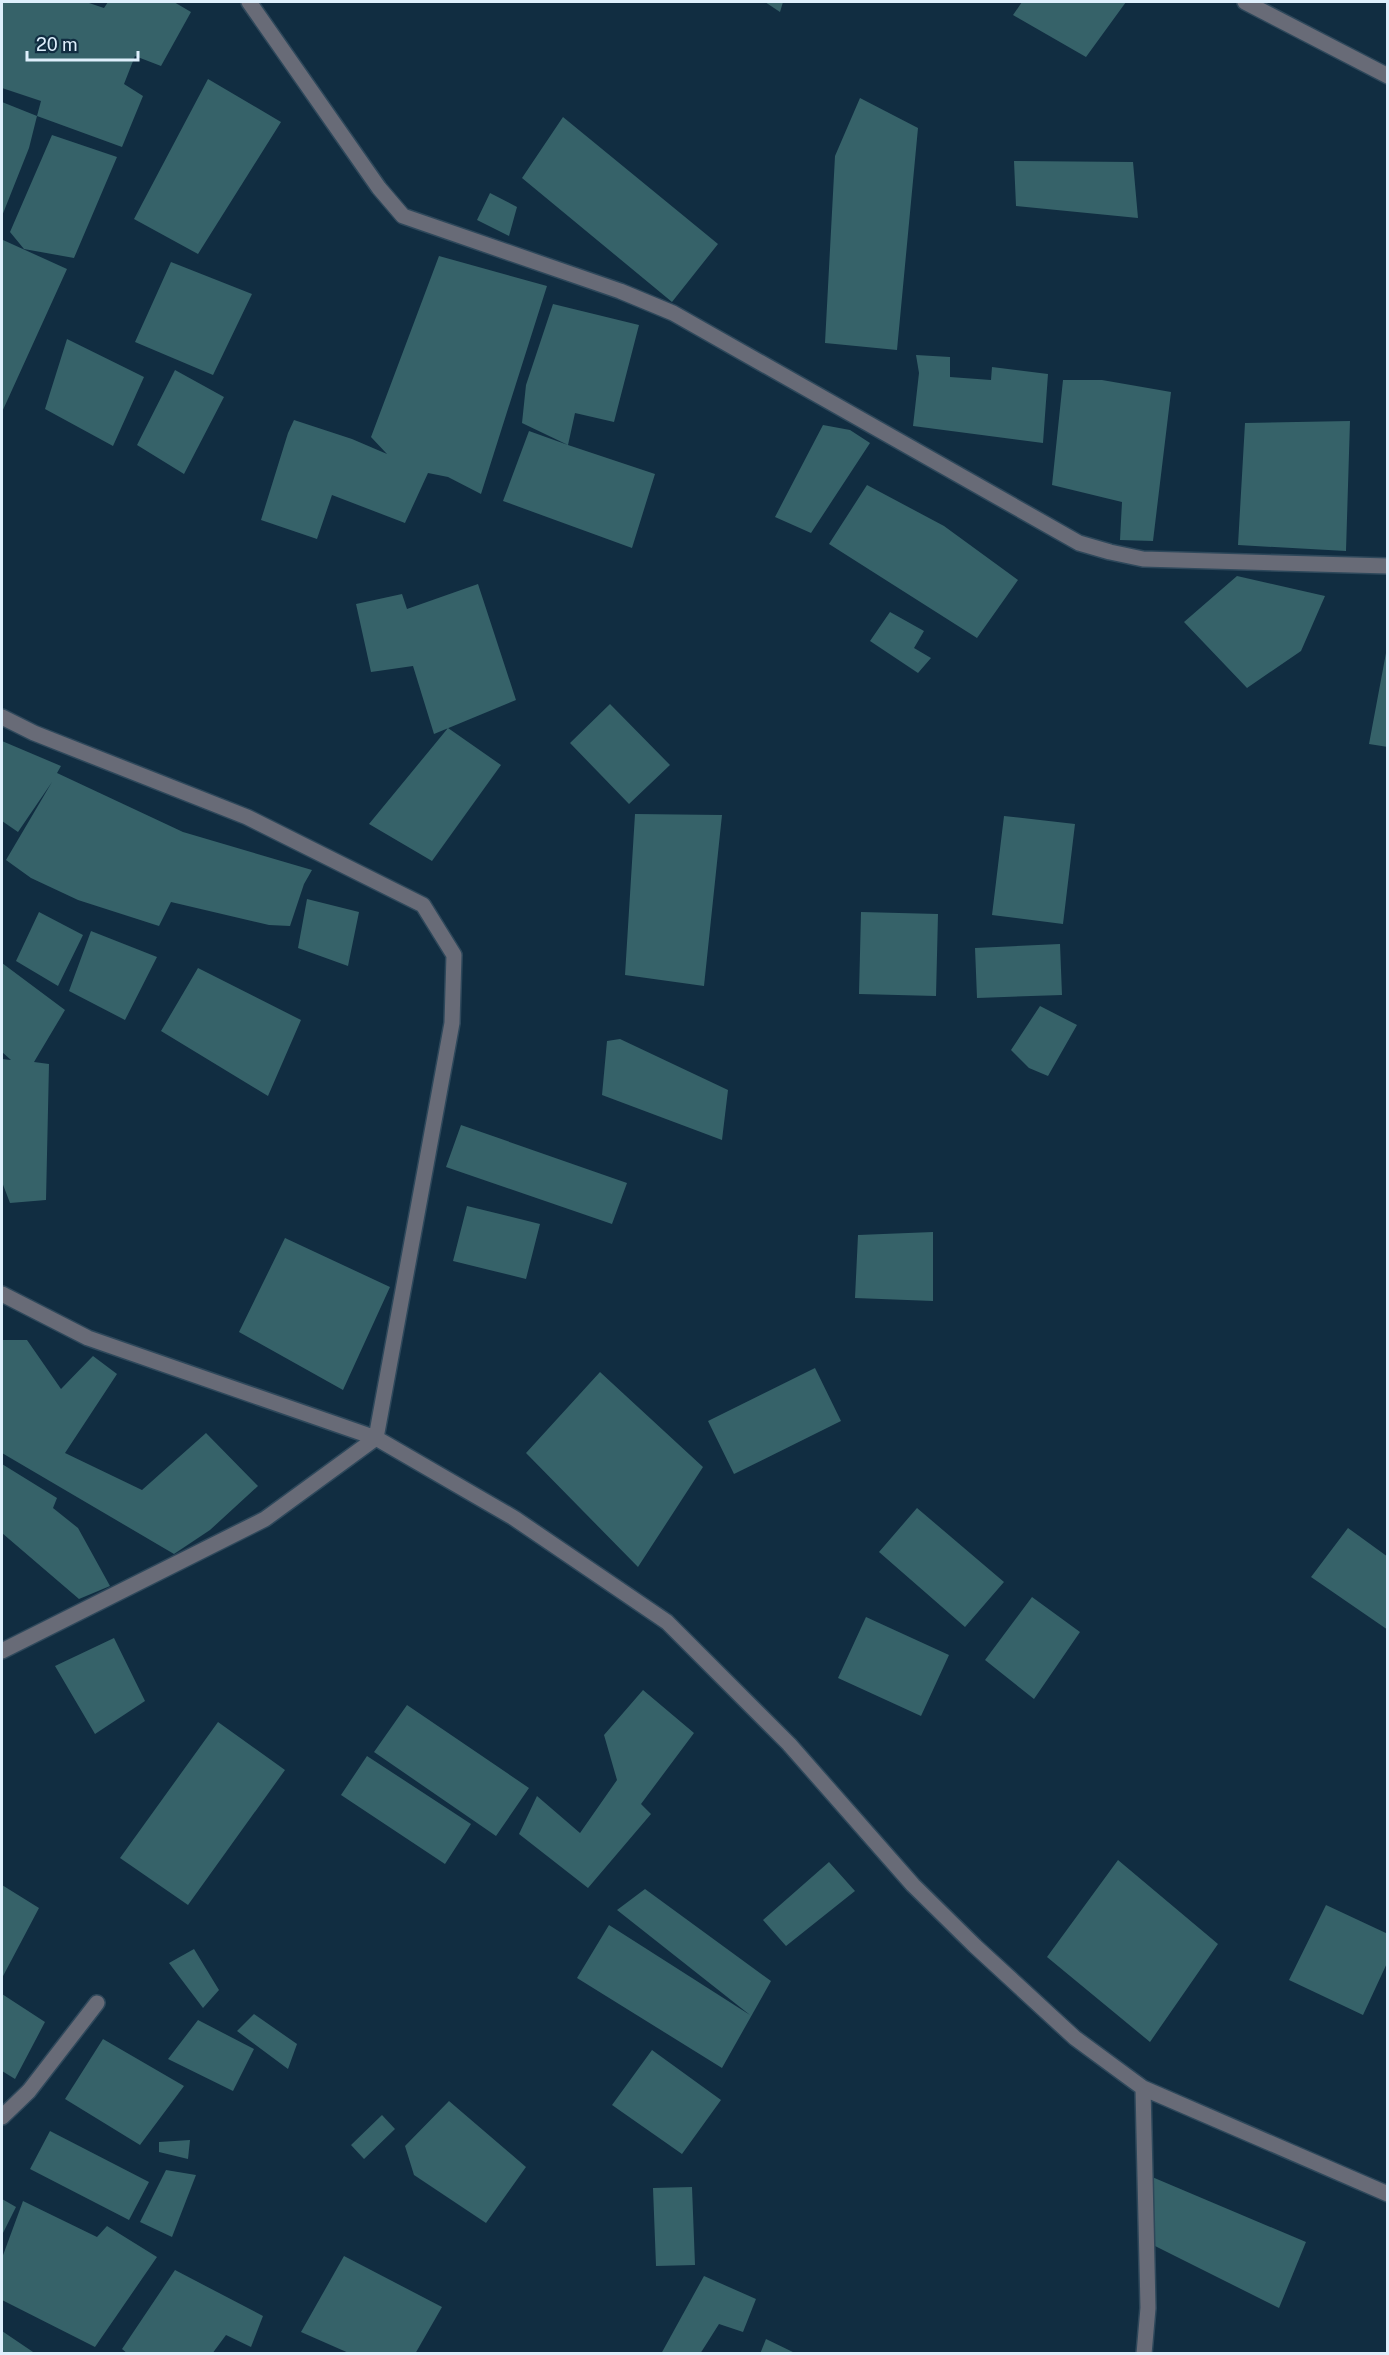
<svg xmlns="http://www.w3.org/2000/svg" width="1389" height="2355" font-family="'Public Sans',sans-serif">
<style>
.building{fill:#366269}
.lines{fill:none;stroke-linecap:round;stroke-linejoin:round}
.minor-casing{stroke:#2e485b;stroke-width:18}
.minor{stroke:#686b77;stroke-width:15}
</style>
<rect width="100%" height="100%" fill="#112d41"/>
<path class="building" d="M2,2H86L104,8L108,2H174L191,12L161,66L135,56L124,84L143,96L122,147L37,116L41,101L2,88Z
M765,2H783L780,12Z
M1022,2H1126L1086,57L1013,15Z
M208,79L281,122L198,254L134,219Z
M860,98L918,128L897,350L825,343L835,156Z
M2,102L37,116L29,148L2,216Z
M563,117L718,244L672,302L522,178Z
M52,135L117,157L74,258L24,249L10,232Z
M1014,161L1133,162L1138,218L1016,206Z
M490,193L517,207L509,236L477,220Z
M3,240L67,269L2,412V241Z
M439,256L547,286L481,494L448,477L428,473L405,523L332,495L317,539L261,520L288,433L294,420L352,439L387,454L371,437Z
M171,262L252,294L213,375L135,342Z
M553,304L639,325L614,422L575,413L568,445L655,474L632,548L503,501L529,431L568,445L522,423L526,385Z
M67,339L144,377L113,446L45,409Z
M916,355L950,357V377L991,380L992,367L1048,374L1043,443L913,426L919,373Z
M175,370L224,397L184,474L137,445Z
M1063,380H1102L1171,392L1153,541L1120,540L1122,502L1052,485Z
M1350,421L1346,551L1238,545L1245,423Z
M823,425L850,430L870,443L811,533L775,517Z
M867,485L944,526L1018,580L977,638L829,544Z
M1237,576L1325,596L1301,651L1247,688L1184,622Z
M478,584L516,700L434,734L413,666L371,672L356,604L402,594L407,609Z
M890,612L924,631L914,648L931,658L918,673L870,641Z
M1386,653H1388V747L1369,744Z
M610,704L670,765L629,804L570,743Z
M448,728L501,765L432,861L369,824Z
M2,741L61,766L57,773L183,832L312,870L304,884L290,926L269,925L171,902L159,926L78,900L31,878L6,860L52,782L18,832L2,821Z
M635,814L722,815L704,986L625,975Z
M1004,816L1075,824L1063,924L992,915Z
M307,899L359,912L348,966L298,948Z
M39,912L83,935L58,986L16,961Z
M861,912L938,914L936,996L859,994Z
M91,931L157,957L125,1020L69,991Z
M1060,944L1062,995L977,998L975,948Z
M2,963L65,1010L34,1062L49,1064L46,1200L10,1203L2,1182V1059L11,1060L2,1052Z
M198,968L301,1020L268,1096L161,1031Z
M1040,1006L1077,1025L1048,1076L1029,1068L1011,1050Z
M620,1039L728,1090L722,1140L602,1095L607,1041Z
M461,1125L627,1183L612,1224L446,1167Z
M467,1206L540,1224L526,1279L453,1261Z
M933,1232V1301L855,1298L858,1235Z
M285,1238L390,1287L343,1390L239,1332Z
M2,1340H27L61,1389L93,1356L117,1374L65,1453L142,1490L206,1433L258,1486L210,1530L174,1554L2,1453Z
M815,1368L841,1421L734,1474L708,1421Z
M600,1372L703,1467L638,1567L526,1453Z
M2,1464L57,1498L53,1508L78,1528L110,1586L79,1599L2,1533Z
M917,1508L1004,1582L965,1627L879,1552Z
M1348,1528L1388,1557V1630L1311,1577Z
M1032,1597L1080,1632L1034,1699L985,1660Z
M866,1617L949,1655L921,1716L838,1678Z
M114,1638L145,1701L95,1734L55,1666Z
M643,1690L694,1733L641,1804L651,1814L588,1888L519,1834L537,1796L580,1833L617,1780L604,1735Z
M407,1705L529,1788L496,1836L374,1752Z
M218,1722L285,1770L188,1905L120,1858Z
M367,1756L471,1824L445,1864L341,1795Z
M1118,1860L1218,1944L1150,2042L1047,1957Z
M829,1862L855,1891L786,1946L763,1920Z
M2,1885L39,1908L2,1978Z
M645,1889L771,1981L722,2068L577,1978L609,1925L750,2015L617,1910Z
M1326,1905L1388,1934V1961L1363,2015L1289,1980Z
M194,1949L219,1990L203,2008L169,1963Z
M2,1994L45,2022L15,2079L2,2071Z
M254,2014L297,2044L288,2069L237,2031Z
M198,2020L254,2049L233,2091L168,2059Z
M103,2039L184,2086L140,2145L65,2099Z
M652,2050L721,2100L682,2154L612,2105Z
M449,2101L526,2167L486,2223L414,2175L405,2146Z
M382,2115L395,2129L364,2159L351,2145Z
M50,2131L149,2182L129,2220L30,2169Z
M190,2140L188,2159L159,2152V2142Z
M166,2170L196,2175L172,2237L140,2222Z
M1145,2174L1306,2242L1279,2308L1147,2242Z
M692,2187L695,2265L656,2266L653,2188Z
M2,2199L16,2207L2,2235Z
M23,2201L97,2237L107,2226L157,2257L95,2347L2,2300V2258Z
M344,2256L442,2307L415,2354H351L301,2332Z
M175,2270L263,2316L251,2347L226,2335L212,2354H128L122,2349Z
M704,2276L756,2299L743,2332L719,2324L700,2354H661Z
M2,2331L36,2354H2Z
M766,2339L797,2354H760Z"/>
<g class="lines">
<g class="minor-casing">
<path id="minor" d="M249,2L379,188L403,216L620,291L673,313L1079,543L1110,552L1143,559L1388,566
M1245,2L1388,76
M2,717L34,733L247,817L423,905L454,955L452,1023L376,1438L265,1519L2,1651
M2,1294L88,1338L376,1438L514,1518L667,1622L789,1744L913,1885L975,1946L1075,2038L1143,2088L1388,2194
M1143,2088L1148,2308L1144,2354
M2,2117L29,2091L97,2003"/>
</g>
<use href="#minor" class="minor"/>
</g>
<rect width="1389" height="2355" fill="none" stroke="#deeffc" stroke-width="6"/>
<path d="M27 51v9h111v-9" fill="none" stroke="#deeffc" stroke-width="3"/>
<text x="36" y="51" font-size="18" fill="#deeffc" stroke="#112d41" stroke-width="4.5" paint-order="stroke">20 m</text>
</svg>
